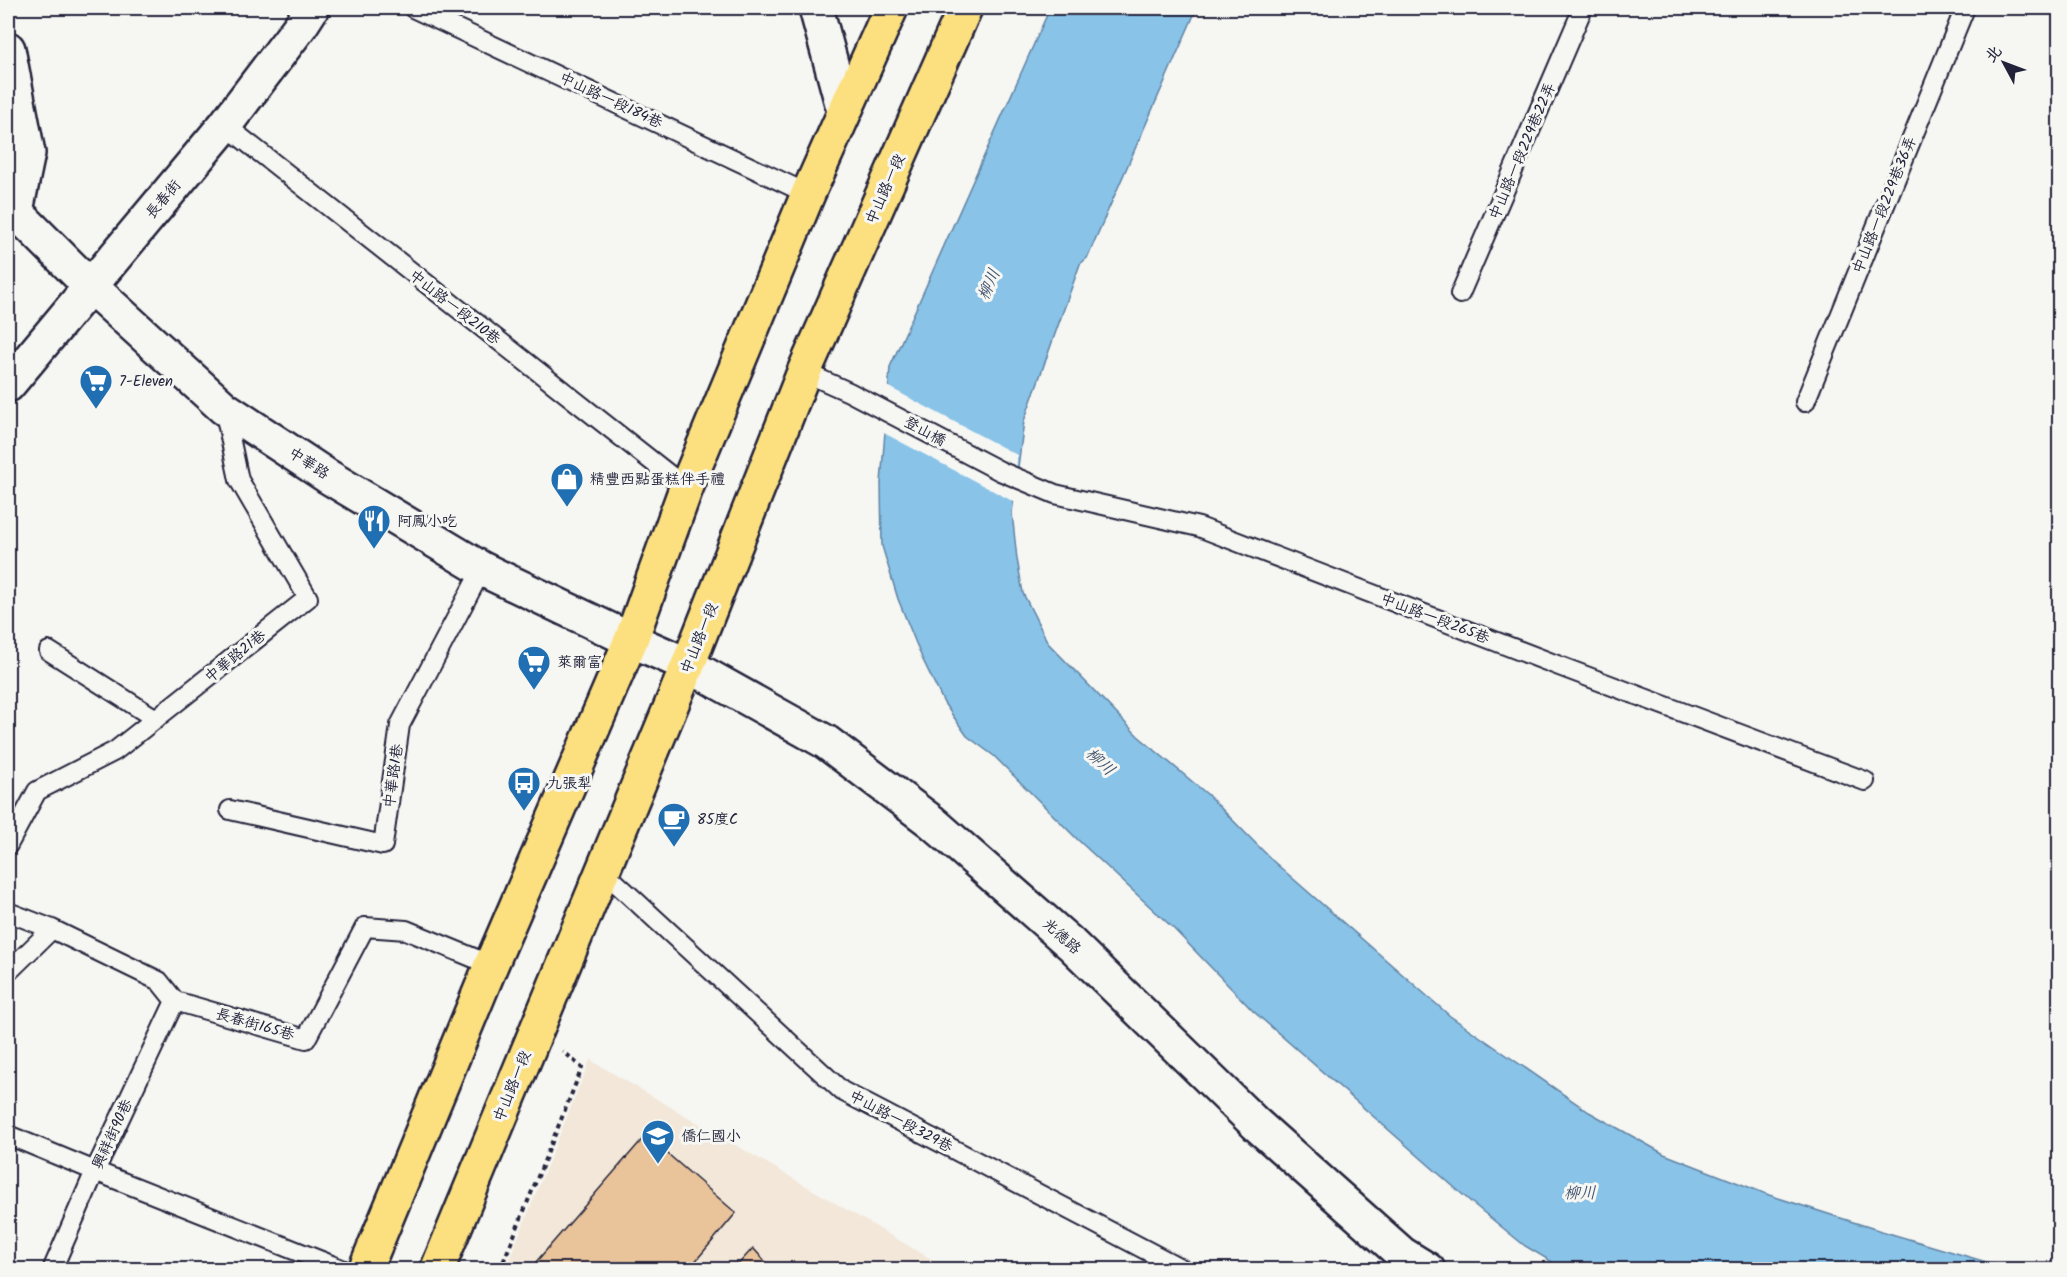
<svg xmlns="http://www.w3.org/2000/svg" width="2067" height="1277" font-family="Kalam,'LXGW WenKai TC',sans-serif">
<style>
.built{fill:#f2e7d8}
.water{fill:#89c3e8;stroke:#6083a3;stroke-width:1.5}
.pier{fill:#f6f6f2}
.building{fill:#e9c39a;stroke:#22223b;stroke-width:1.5}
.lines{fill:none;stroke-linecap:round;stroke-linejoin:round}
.lane-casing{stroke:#22223b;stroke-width:22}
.street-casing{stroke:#22223b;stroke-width:38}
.primary-casing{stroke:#22223b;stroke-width:38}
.path{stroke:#22223b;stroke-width:4;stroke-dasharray:4.5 4.5;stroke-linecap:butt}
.lane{stroke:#f6f6f2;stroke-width:18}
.street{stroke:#f6f6f2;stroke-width:33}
.primary{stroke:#fce080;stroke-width:33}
.labels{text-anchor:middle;stroke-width:6;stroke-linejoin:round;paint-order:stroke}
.street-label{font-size:15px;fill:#22223b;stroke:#f6f6f2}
.poi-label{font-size:15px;fill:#22223b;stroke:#f6f6f2;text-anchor:start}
.water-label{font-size:16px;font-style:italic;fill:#41526f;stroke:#f6f6f2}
</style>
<rect width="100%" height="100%" fill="#f6f6f2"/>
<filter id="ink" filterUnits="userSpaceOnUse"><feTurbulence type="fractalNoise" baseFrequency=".0167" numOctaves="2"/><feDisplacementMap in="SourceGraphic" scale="12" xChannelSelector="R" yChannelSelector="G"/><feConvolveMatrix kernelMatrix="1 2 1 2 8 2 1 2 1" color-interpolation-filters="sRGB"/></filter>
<g filter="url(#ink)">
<path class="built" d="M590,1060L948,1269L505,1270Z"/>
<path class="water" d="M1050,8H1197L1087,258L1080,264L1024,421L1012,513L1017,559L1023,593L1048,643L1138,736L1207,794L1274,862L1450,1016L1589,1112L1664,1154L1769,1195L1878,1230L2010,1269H1564L1525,1246L1471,1202L1253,1011L1172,927L1078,840L994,756L967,736L944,703L922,658L898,599L882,546L881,483L890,367Z"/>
<path class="pier" d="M885,385L1017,455L1016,503L882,432Z"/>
<path class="building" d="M646,1135L736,1213L688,1270H529Z
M753,1248L773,1270H733Z"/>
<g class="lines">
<g class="lane-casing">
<path id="lane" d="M413,8L808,194
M225,125L686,488
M1460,294L1583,8
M804,372L849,392L1000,471L1055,494L1199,527L1562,667L1865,781
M1805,402L1965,8
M49,651L156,719
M230,810L383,845L400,725L482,569
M8,845L37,791L115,751L308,598L239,480L224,408
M602,870L842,1091L1184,1270
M8,912L52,929L159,981L175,1001L306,1039L365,927L406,930L491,965
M8,972L52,929
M8,1135L95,1171L344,1270
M52,1270L95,1171L175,1001"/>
</g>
<g class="street-casing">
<path id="street" d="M816,8L844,111
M8,49L28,153L16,211
M8,204L90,286L224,408L327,476L482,569L631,640L688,665L826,742L932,822L1071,944L1256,1124L1402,1254L1428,1270
M8,385L225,125L301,25L312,8"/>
</g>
<g class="primary-casing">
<path id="primary" d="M365,1270L491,965L631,640L686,488L808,194L891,8
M437,1270L688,665L804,372L965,8"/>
</g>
<path class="path" d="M500,1270L582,1068L563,1051"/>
<use href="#lane" class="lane"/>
<use href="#street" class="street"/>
<use href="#primary" class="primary"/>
</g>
</g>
<defs>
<g id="supermarket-pin" transform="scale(1.725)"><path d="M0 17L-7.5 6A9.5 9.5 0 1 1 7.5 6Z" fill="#1f6fb2" stroke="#f6f6f2"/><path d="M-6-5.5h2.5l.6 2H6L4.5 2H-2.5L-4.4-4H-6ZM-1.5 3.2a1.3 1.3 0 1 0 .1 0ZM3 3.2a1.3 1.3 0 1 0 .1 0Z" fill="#fff"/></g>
<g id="shop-pin" transform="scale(1.725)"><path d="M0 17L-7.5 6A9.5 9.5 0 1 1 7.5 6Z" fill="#1f6fb2" stroke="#f6f6f2"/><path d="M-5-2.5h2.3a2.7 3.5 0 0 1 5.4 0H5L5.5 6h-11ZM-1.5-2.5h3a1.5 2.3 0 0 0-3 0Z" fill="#fff"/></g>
<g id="restaurant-pin" transform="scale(1.725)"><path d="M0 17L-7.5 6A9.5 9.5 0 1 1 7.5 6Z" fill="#1f6fb2" stroke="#f6f6f2"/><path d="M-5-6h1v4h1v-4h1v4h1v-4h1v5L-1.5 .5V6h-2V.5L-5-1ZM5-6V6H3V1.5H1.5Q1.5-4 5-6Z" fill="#fff"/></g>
<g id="bus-pin" transform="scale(1.725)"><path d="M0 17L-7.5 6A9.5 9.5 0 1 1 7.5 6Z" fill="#1f6fb2" stroke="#f6f6f2"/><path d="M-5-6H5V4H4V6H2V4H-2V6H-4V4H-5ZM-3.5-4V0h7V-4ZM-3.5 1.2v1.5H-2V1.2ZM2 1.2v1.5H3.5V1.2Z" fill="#fff"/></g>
<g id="cafe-pin" transform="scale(1.725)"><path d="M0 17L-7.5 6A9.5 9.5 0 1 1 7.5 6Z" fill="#1f6fb2" stroke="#f6f6f2"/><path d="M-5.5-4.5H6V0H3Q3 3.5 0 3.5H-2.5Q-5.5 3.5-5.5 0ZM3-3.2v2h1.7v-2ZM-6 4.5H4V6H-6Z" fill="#fff"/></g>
<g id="school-pin" transform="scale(1.725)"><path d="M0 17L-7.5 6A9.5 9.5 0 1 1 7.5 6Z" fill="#1f6fb2" stroke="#f6f6f2"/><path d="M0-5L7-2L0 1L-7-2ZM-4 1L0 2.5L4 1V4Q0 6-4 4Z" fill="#fff"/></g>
</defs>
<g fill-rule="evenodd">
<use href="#supermarket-pin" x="96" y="381"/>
<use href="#shop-pin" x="567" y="479"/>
<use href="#restaurant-pin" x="374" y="521"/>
<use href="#supermarket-pin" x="534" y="662"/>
<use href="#bus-pin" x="524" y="783"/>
<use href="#cafe-pin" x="674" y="819"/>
<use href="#school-pin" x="658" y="1136"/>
</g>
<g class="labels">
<g class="street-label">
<text transform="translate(611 100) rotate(25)" y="5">中山路一段184巷</text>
<text transform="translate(1522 151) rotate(-67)" y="5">中山路一段229巷22弄</text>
<text transform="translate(885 189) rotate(-66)" y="5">中山路一段</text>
<text transform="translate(163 199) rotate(-50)" y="5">長春街</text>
<text transform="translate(1884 205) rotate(-68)" y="5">中山路一段229巷36弄</text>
<text transform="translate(455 307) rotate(38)" y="5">中山路一段210巷</text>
<text transform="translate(925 431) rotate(28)" y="5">登山橋</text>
<text transform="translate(309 463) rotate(33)" y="5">中華路</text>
<text transform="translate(1435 618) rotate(21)" y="5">中山路一段265巷</text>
<text transform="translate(699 638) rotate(-68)" y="5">中山路一段</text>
<text transform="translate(235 656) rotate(-39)" y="5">中華路21巷</text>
<text transform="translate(393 776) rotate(-82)" y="5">中華路1巷</text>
<text transform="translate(1062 936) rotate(42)" y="5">光德路</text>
<text transform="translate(255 1024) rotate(16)" y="5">長春街165巷</text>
<text transform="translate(512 1086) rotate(-68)" y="5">中山路一段</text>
<text transform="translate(901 1121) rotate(28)" y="5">中山路一段329巷</text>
<text transform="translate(112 1134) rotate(-65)" y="5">興祥街90巷</text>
</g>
<g class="poi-label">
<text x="119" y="386">7-Eleven</text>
<text x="590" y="484">精豐西點蛋糕伴手禮</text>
<text x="397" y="526">阿鳳小吃</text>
<text x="557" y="667">萊爾富</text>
<text x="547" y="788">九張犁</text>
<text x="697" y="824">85度C</text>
<text x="681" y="1141">僑仁國小</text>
</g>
<g class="water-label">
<text transform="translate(988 284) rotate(-66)" y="6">柳川</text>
<text transform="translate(1101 761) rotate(43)" y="6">柳川</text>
<text x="1580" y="1198">柳川</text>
</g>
</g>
<rect width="2067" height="1277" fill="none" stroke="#f6f6f2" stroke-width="30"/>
<rect x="15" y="15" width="2037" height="1247" fill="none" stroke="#22223b" stroke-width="2" filter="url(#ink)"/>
<g transform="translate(2004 63) rotate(311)" stroke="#f6f6f2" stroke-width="4.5" paint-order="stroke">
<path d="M0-4.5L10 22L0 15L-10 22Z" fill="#22223b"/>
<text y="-9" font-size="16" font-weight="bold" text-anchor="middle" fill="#22223b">北</text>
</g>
</svg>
